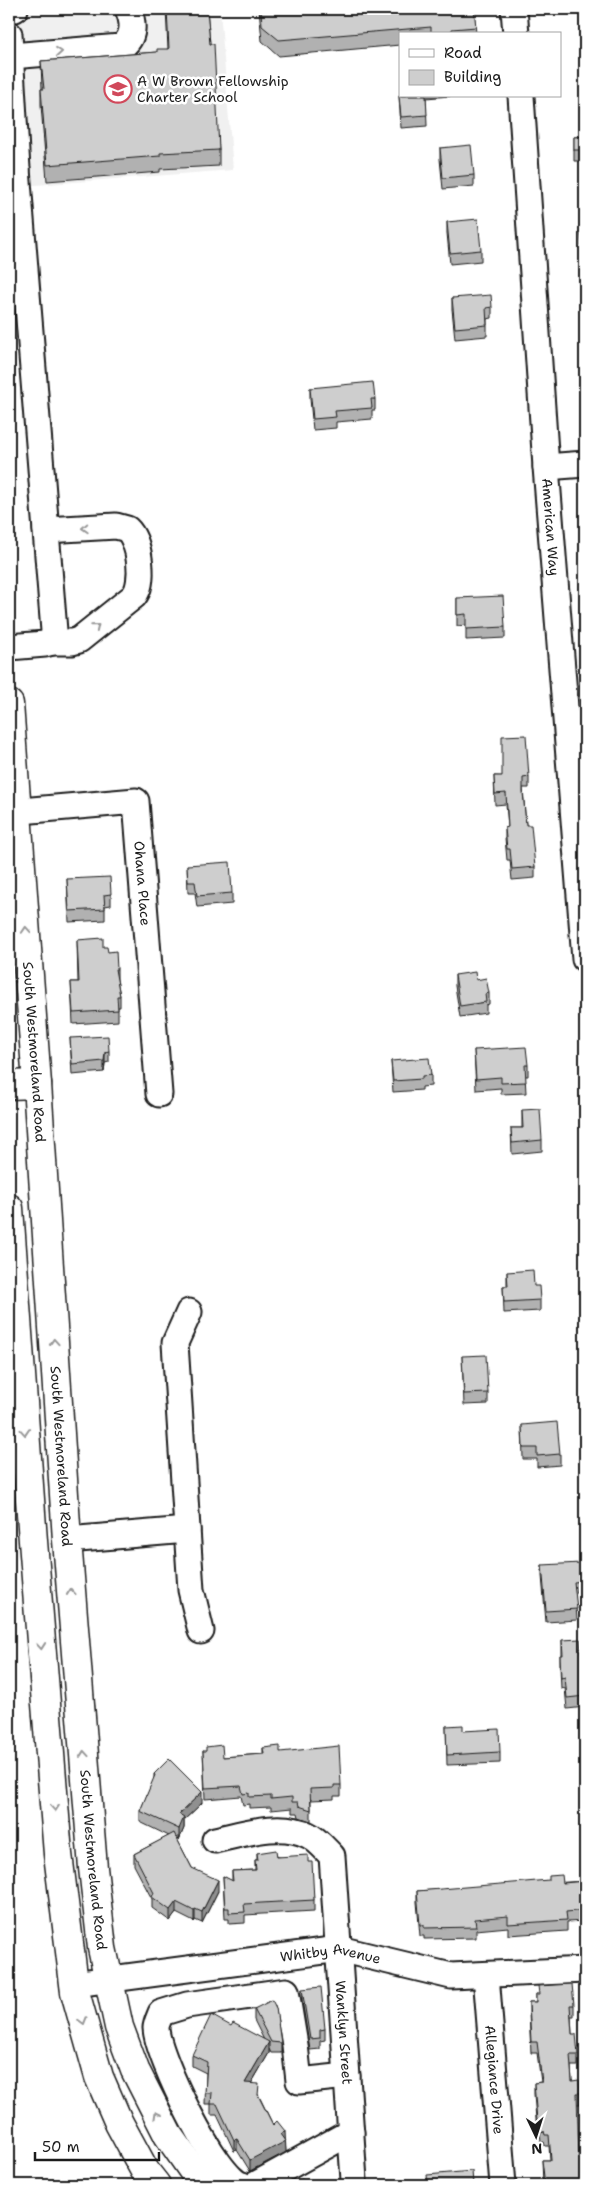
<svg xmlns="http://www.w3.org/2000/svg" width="594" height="2194" font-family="'Shantell Sans',sans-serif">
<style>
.built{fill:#f0f0f0}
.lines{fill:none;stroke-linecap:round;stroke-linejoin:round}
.minor-casing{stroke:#1c1c1c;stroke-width:29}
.major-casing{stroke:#1c1c1c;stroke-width:31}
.minor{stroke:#fff;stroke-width:25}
.major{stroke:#fff;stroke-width:28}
.wall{fill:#b1b1b1;stroke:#1c1c1c}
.shaded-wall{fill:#909090;stroke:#1c1c1c}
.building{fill:#cecece;stroke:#1c1c1c}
.oneway{stroke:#999}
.labels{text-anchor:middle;stroke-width:5;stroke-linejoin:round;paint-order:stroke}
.poi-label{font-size:14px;fill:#1c1c1c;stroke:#fff;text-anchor:start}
.street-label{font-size:14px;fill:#1c1c1c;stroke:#fff}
</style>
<rect width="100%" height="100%" fill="#fff"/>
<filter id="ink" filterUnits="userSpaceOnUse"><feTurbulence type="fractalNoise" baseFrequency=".02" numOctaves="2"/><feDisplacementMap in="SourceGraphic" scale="10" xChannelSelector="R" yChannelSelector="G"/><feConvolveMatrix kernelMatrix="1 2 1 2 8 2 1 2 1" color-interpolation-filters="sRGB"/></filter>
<g filter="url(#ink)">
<path class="built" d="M9,9H220L233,170L9,187Z"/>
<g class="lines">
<g class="minor-casing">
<g id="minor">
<path d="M9,9H15"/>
<path d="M514,9L516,34"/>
<path d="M9,34L17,169L9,170"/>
<path d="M11,56L121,47C135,38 134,23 128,9"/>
<path id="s1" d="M521,96L546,467L585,959"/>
<path d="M546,467L585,464"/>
<path d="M46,530L116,526L127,529C140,541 145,582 134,596L79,640L72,642H52"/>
<path d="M9,647L45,644L52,642L54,631L17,169"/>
<path id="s2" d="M9,812L136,801L159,1094"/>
<path d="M189,1312L175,1343L191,1590L201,1631"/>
<path d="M67,1540L187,1530"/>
<path id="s3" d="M215,1840C243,1834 280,1821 308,1835C317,1839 325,1849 332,1856L354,2180"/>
<path id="s4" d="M486,1975L503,2185"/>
<path id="s5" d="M74,1984L339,1949L451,1976L585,1970"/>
<path d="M242,2185C216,2179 157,2056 156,2028C156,2024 159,2018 161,2013L187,2005L286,1991L295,2045L299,2081L347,2076"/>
<path d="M255,2185L351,2132"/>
</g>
</g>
<g class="major-casing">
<g id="major">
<path id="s6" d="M9,704L37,1084L67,1540L93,1868L102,1948L119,2027L135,2070L168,2135L203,2185"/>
<path d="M9,1085L37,1084"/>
<path d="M9,1208L33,1541L58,1854L75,1992L99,2077L119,2123L145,2171L156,2185"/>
</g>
</g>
<use href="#minor" class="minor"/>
<use href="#major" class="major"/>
</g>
<path class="wall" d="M166,9H207L210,44L219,150V166L160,169V172L47,181L41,105V89H42L41,61L157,52L168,49Z
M259,9H474L476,34H400V45L279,56L262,41Z
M399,96H450L426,98L427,126L401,128Z
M585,136V178L582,179V161H574V137Z
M440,148L474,175V186L443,189L440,159Z
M447,222L481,250V261L450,264L447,233Z
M581,231H585V255H582Z
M452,298L492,307V318L487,319V336L455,339L452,309Z
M310,388L375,399V410H372V419L336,422V428L313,430L310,399Z
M457,598L505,627V638L466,640V625L457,626Z
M494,776L529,777V788H523L526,825L535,867V878L512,880L510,860H507L505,838V828L508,827L506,804L495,805Z
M187,865L232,893V904L197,907L195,893H188Z
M67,879L111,894V905L105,906V920L69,922Z
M77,940L103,947L108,952L117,969V979L120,996V1007H118V1021L73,1024L71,982H78Z
M455,975L476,980L489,993V1004L486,1005V1013L460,1017L455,986Z
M70,1038L109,1051V1062L105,1063L104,1072L72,1075Z
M474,1050L528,1065V1076H525L526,1093L501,1094V1088L476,1090Z
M391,1061L431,1075V1086L422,1087V1090L393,1092Z
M522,1110L542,1140V1151L512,1154L511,1128H522Z
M507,1272L534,1286L540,1300V1311L504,1313L503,1286H507Z
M462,1356L488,1393V1404L464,1405Z
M522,1425L560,1454V1465L537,1467V1459H523Z
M542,1565L583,1581V1592L575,1593L577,1620L546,1622L542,1576Z
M562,1640L581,1653H585V1707L567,1709L565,1688L561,1689L560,1666V1655H562Z
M446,1726L463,1731L500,1752V1763L447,1765Z
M263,1748L280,1752L341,1785V1796H334V1799L311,1800V1821L299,1817L298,1813H292V1808L271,1810V1807L249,1808V1804L243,1805L241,1796L205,1799L203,1751L223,1757L263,1754Z
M154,1774L202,1803L184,1820V1828L179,1840L177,1839L192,1868L218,1891L202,1923L195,1920L194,1922L176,1913L170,1921L152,1908V1899L134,1865V1854L169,1836L140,1822V1811L154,1779Z
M257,1853L308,1862L314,1900V1911L245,1915V1923L229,1924V1919H225L223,1876L232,1881V1871L255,1870V1860H257Z
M585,1881V1921L567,1922V1931L508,1935V1927L476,1930V1938L424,1939V1936H420L417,1902V1891Z
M302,1989L325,2029V2040L320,2041V2049L310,2050L302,2000Z
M536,1994L574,2005V2016H571L572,2034L578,2055V2066H571L572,2081L580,2093V2104H577L579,2158L585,2185H543L542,2160H550L549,2146H545L544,2142L541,2143L540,2132H537L534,2094V2083L541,2082L537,2053H531L529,2013V2002H536Z
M254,2009L281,2043V2053H271L269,2049V2053L251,2084L259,2096L273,2125L285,2140L286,2152L250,2171L237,2150L234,2151L217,2115H211V2104H205L206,2073L192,2066V2055L231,2026L264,2040L254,2020Z"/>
<path class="shaded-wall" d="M105,1052V1063L104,1072V1061Z
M202,1792V1803L184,1820V1828L179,1840V1814Z
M218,1880V1891L202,1923V1912Z
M176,1902V1913L170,1921V1910Z
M195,1909V1920L194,1922V1911Z
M269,2042V2053L245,2094V2083Z
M285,2131L286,2152L250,2171V2160Z
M237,2139V2150L234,2151V2140Z"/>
<path class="building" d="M167,9H207L210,44H214L219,150L160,153V156L47,165L41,89H44L41,61L157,52V49H169Z
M261,9H474L476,27L452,29V34H431V27L279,40L262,26Z
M400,95V96H426L427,115L401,117L399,96Z
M585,136V168H582V150H574V137Z
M471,145L474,175L443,178L440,148Z
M478,219L481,250L450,253L447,222Z
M581,231H585V244H582Z
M491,295L492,307L486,308L487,325L455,328L452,298Z
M373,382L375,399H371L372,408L335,411L336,417L313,419L310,388Z
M503,596L505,627L466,629V614L457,615V598Z
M526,735L529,777L523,778V792L526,825H531L535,867L512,869L510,849H507L505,828L508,827L506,793L495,794L494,776H502V736Z
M230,862L232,893L197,896L195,882H188L187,865Z
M110,877L111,894L104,895L105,909L69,911L67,879Z
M103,938V947H107L108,952L116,951L117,969H115L120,996H117L118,1010L73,1013L71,982H79L77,940Z
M475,972L476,980L486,978L489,993L485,994L486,1002L460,1006L455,975Z
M108,1036L109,1051L105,1052L104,1061L72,1064L70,1038Z
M526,1047L528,1065H525L526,1082L501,1083V1077L476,1079L474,1050Z
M429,1058L431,1075L422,1076V1079L393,1081L391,1061Z
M540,1109L542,1140L512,1143L511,1128H523L522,1110Z
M533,1270L534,1286H539L540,1300L504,1302L503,1286H508L507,1272Z
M486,1355L488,1393L464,1394L462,1356Z
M557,1422L560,1454L537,1456V1448H523L522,1425Z
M581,1563L583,1581L574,1582L577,1609L546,1611L542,1565Z
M580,1639L581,1653H585V1696L567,1698L565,1677L561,1678L560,1655H563L562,1640Z
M463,1725V1731L499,1729L500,1752L447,1755L446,1726Z
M222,1745L223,1757L264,1754L263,1748L280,1746V1752L339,1746L341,1785H334V1788L310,1789L311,1810L299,1806L298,1802H292V1797L271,1799V1796L249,1797V1793L243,1794L241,1786L205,1788L203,1751H206V1747Z
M169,1759L202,1792L179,1814L184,1817L179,1829L140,1811L155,1775L154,1774Z
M174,1833L192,1868L218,1880L202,1912L195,1909L194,1911L176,1902L170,1910L152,1897L154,1893L134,1854Z
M276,1850L277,1857L308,1855V1862H312L314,1900L244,1904L245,1912L229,1913V1908H225L223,1876L233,1881L232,1871L256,1870L255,1860H258L257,1853Z
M562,1875L563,1883L585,1881V1910L566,1912L567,1920L508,1924V1916L475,1919L476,1927L424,1928V1925H420L417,1891L549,1880V1876Z
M572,1984L574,2005H570L572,2034H576L578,2055H570L572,2081L579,2080L580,2093H577L579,2158L585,2157V2185H545L542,2160H551L549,2135H545L544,2131L541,2132L540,2121H537L534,2083L542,2082L537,2042H531L529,2002H536V1994H539L538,1986Z
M321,1987L325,2029L320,2030V2038L310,2039L302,1989Z
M272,2000L276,2008L281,2043L271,2042L254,2009Z
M211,2015L231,2026L233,2023L269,2042L245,2083L259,2084L258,2095L273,2125L277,2121L285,2131L281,2134L286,2141L250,2160L237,2139L234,2140L217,2104H211L212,2093H205L207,2062L192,2055Z
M472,2171L473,2184L464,2185H428L427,2175Z
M296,2177L299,2181L302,2179L309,2185H287Z"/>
<defs><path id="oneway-chevron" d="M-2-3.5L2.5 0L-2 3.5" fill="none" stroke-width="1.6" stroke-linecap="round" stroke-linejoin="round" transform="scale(1.25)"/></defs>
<g class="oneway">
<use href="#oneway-chevron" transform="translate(59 52) rotate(-5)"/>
<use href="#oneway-chevron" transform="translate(85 528) rotate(177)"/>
<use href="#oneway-chevron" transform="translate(96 627) rotate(-39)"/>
<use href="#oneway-chevron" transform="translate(26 930) rotate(-94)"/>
<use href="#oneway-chevron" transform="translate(54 1342) rotate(-94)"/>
<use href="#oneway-chevron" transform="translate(25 1432) rotate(86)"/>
<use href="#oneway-chevron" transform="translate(71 1592) rotate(-95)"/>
<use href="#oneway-chevron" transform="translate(41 1646) rotate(85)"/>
<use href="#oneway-chevron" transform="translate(84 1754) rotate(-95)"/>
<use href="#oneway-chevron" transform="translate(55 1808) rotate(85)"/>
<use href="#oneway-chevron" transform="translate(83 2021) rotate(74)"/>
<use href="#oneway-chevron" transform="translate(157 2115) rotate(-119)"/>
</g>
</g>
<defs>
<g id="school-ring" transform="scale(1.4375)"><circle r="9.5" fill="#fff" stroke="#d1495b" stroke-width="1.5"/><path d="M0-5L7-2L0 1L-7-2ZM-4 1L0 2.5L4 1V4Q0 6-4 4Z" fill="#d1495b"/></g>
</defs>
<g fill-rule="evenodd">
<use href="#school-ring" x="118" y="89"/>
</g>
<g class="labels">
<g class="poi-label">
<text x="137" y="86">A W Brown Fellowship<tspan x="137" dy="16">Charter School</tspan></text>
</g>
<g class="street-label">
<text dy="5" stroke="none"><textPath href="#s1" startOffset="432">American Way</textPath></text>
<text dy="5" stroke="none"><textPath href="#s2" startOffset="210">Ohana Place</textPath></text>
<text dy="5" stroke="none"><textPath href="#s6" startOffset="349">South Westmoreland Road</textPath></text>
<text dy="5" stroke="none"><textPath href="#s6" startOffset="754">South Westmoreland Road</textPath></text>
<text dy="5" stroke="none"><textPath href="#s6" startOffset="1159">South Westmoreland Road</textPath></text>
<text dy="5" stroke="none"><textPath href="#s5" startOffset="259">Whitby Avenue</textPath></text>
<text dy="5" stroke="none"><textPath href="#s3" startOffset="304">Wanklyn Street</textPath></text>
<text dy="5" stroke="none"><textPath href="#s4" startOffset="105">Allegiance Drive</textPath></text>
</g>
</g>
<rect width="594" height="2194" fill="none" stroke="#fff" stroke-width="30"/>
<rect x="15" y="15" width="564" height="2164" fill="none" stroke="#1c1c1c" stroke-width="2" filter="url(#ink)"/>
<rect x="399" y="32" width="162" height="65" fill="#ffffff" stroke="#a4a4a4"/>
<rect x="409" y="49" width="25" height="8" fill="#ffffff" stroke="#a4a4a4"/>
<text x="444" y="58" font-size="15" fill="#1c1c1c">Road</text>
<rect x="409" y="70" width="25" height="15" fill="#cecece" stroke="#a4a4a4"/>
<text x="444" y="82" font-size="15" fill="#1c1c1c">Building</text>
<g transform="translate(536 2136) rotate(176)" stroke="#ffffff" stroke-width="4" paint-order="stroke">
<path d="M0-4L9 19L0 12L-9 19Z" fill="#1c1c1c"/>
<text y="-8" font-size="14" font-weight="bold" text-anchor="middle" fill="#1c1c1c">N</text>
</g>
<path d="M35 2152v8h124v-8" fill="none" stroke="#1c1c1c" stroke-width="2.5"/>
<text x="42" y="2152" font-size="15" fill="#1c1c1c" stroke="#ffffff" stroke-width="4" paint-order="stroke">50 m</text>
</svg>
